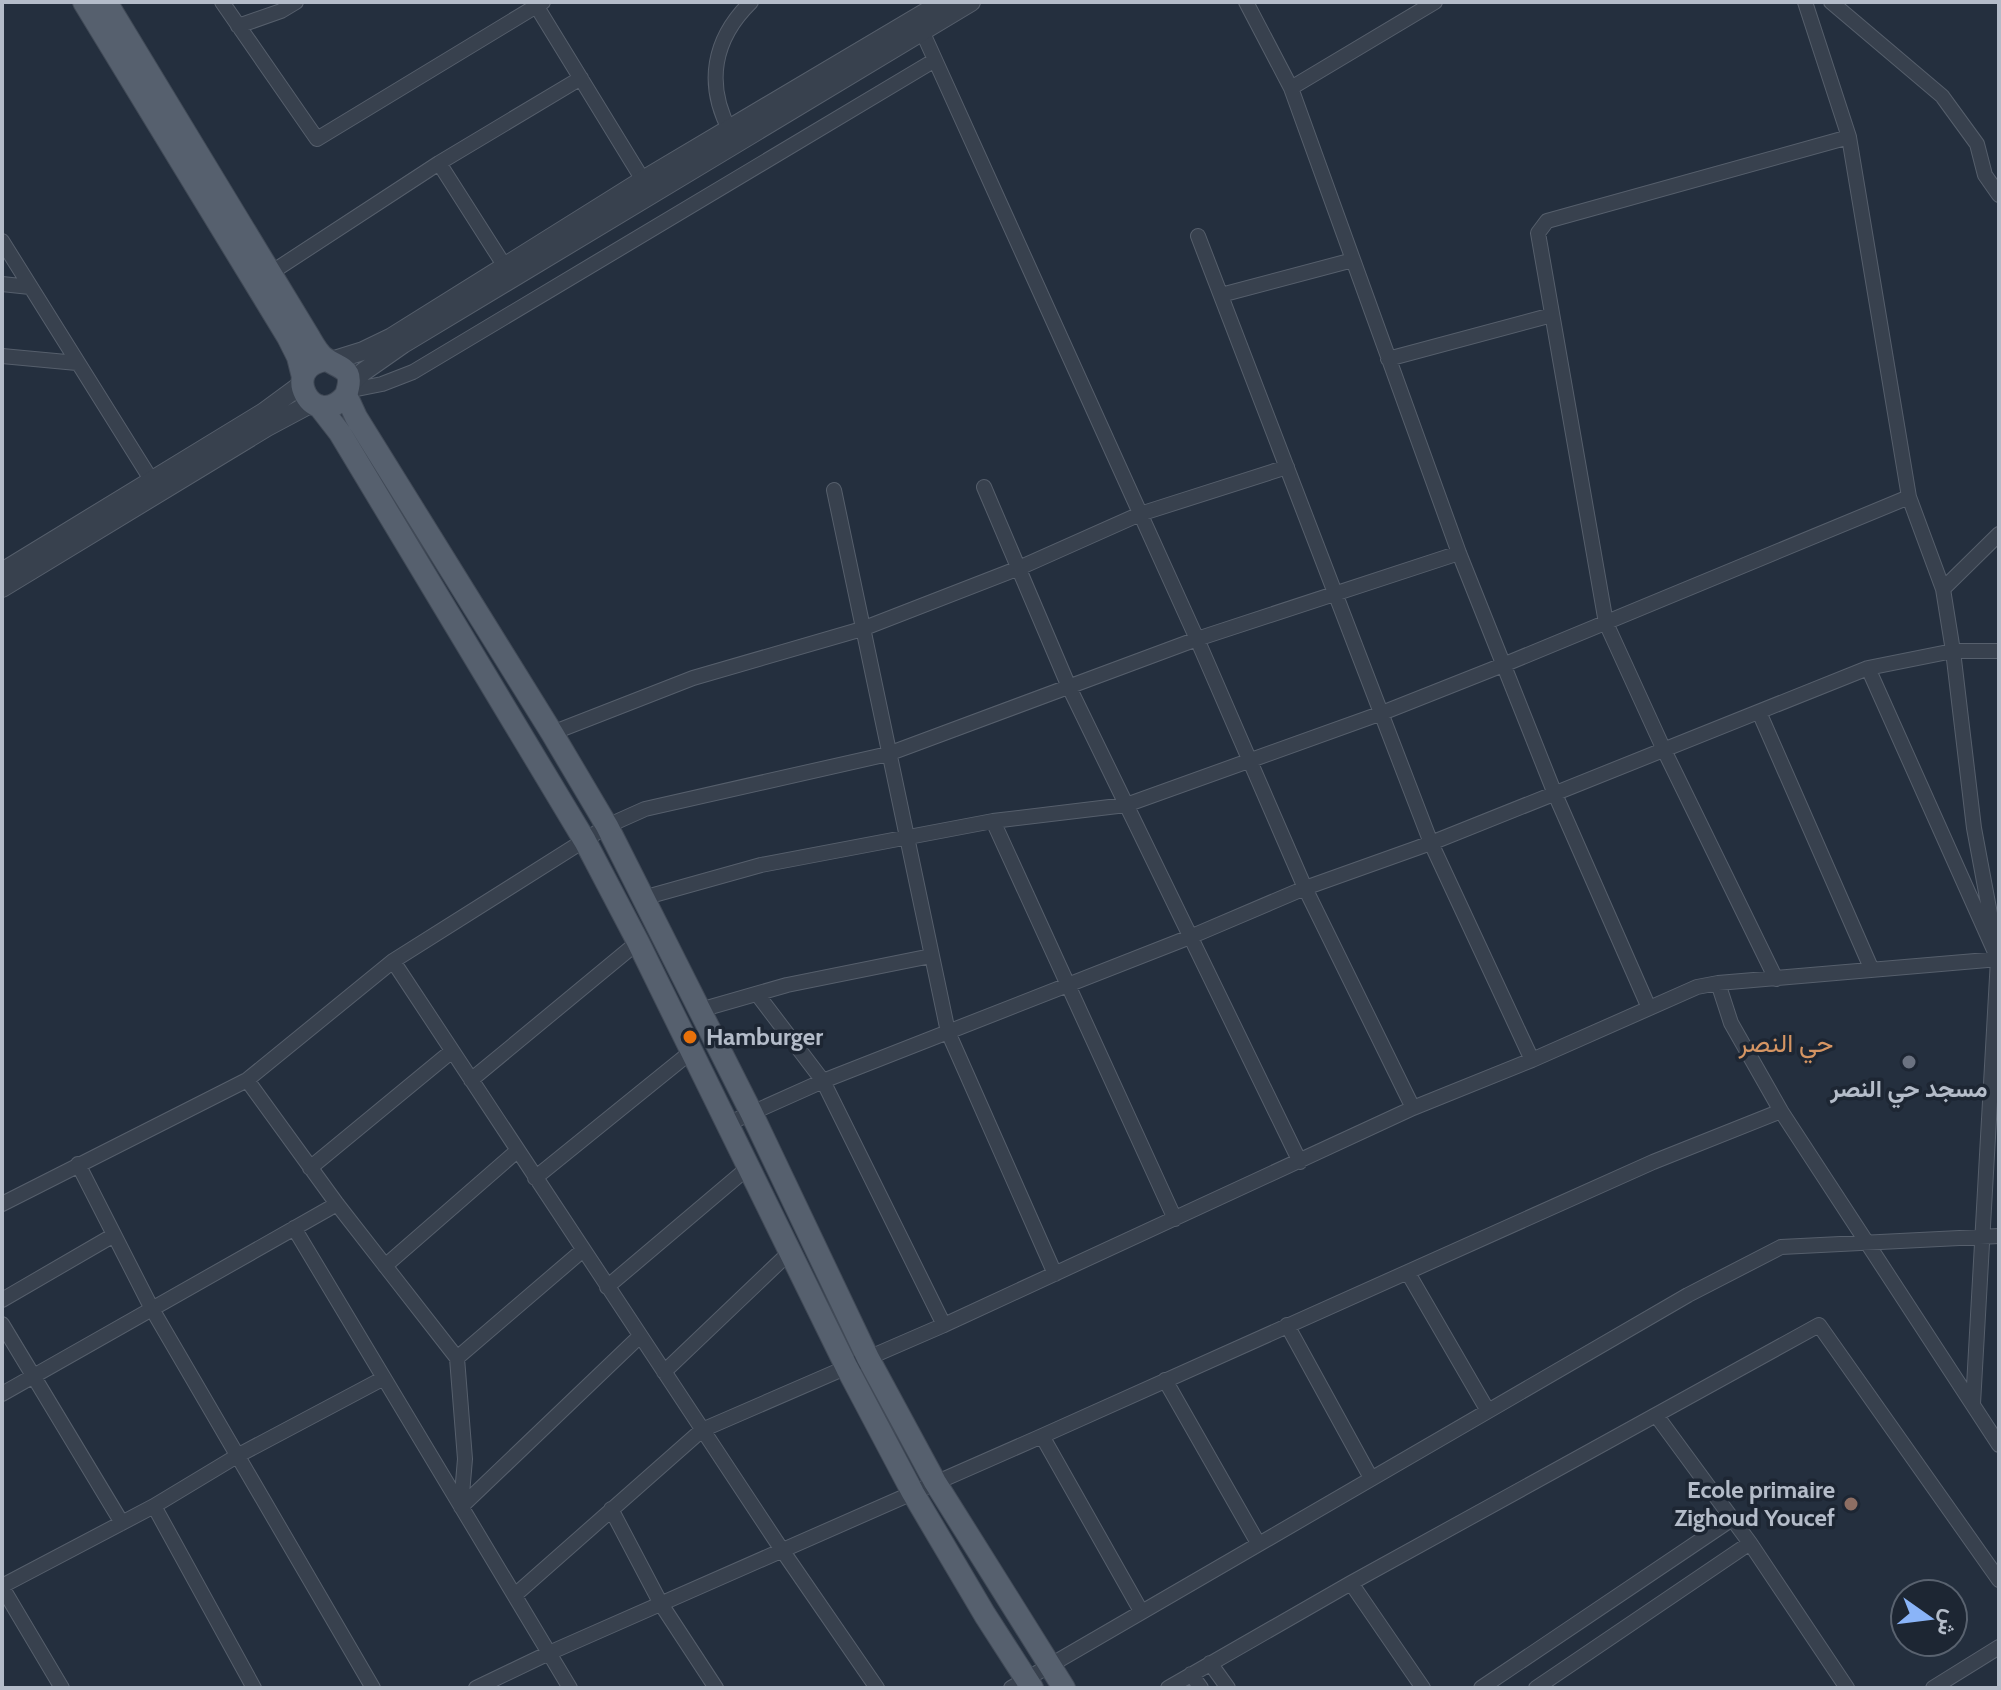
<svg xmlns="http://www.w3.org/2000/svg" width="2001" height="1690" font-family="Cabin,Vazirmatn,sans-serif">
<style>
.lines{fill:none;stroke-linecap:round;stroke-linejoin:round}
.minor-casing{stroke:#565f6c;stroke-width:16}
.tertiary-casing{stroke:#565f6c;stroke-width:20}
.primary-casing{stroke:#414a57;stroke-width:24}
.minor{stroke:#38414e;stroke-width:14}
.tertiary{stroke:#38414e;stroke-width:18}
.primary{stroke:#56606e;stroke-width:22}
.food-dot{fill:#e8710a;stroke:#1d2633;stroke-width:3}
.worship-dot{fill:#6b7280;stroke:#1d2633;stroke-width:3}
.education-dot{fill:#8d6e63;stroke:#1d2633;stroke-width:3}
.labels{text-anchor:middle;stroke-width:7;stroke-linejoin:round;paint-order:stroke}
.poi-label{font-size:24px;font-weight:bold;fill:#b4bcc9;stroke:#1d2633;text-anchor:start}
.neighbourhood-label{font-size:26px;fill:#d59563;stroke:#1d2633}
</style>
<rect width="100%" height="100%" fill="#242f3e"/>
<g class="lines">
<g class="minor-casing">
<path id="minor" d="M222,2L317,139L543,2
M534,2L643,180
M1246,2L1291,88L1459,553L1555,794L1649,1008
M1805,2L1849,137L1909,497L1943,589L1953,651H1999
M1831,2L1942,96L1977,144L1985,175L1999,195
M238,26L281,11L296,2
M922,31L1197,639L1305,888L1413,1108
M1291,88L1435,2
M730,131C705,84 713,39 751,2
M439,163L504,265
M1198,236L1431,843L1532,1060
M2,241L152,481
M269,274L439,163L581,78
M2,284L30,287
M1221,295L1353,260
M2,356L77,363
M1388,359L1552,315
M347,391L382,384L413,372L935,60
M984,487L1069,687L1300,1162
M834,490L948,1032L1055,1274
M1943,589L1999,534
M1868,668L1953,651L1974,828L1994,935
M1759,712L1872,970
M552,733L693,678L862,629L1019,568L1140,514L1287,467
M993,821L1175,1219
M643,898L761,865L993,821L1126,805L1382,713L1503,665L1909,497
M393,961L782,1550L877,1688
M1776,979L1664,750L1606,623L1538,233L1547,221L1849,137
M1718,983L1731,1023L1781,1111L1999,1445
M757,994L823,1081L944,1325
M700,1010L787,985L931,956
M247,1080L337,1204L457,1358L465,1459L461,1506
M471,1080L638,942
M727,1124L823,1081L1190,937L1305,888L1431,843L1868,668L1998,959L1973,1404
M78,1164L152,1309L373,1688
M310,1168L452,1051
M535,1178L692,1051
M2,1204L247,1080L393,961L607,826L645,809L888,754L1197,639L1459,553
M294,1228L549,1653L476,1688
M385,1266L517,1151
M1408,1273L1488,1411
M607,1287L750,1166
M2,1300L114,1235
M2,1324L122,1523
M1287,1325L1371,1478
M457,1358L583,1250
M664,1372L791,1251
M1165,1380L1258,1543
M2,1394L337,1204
M1656,1415L1750,1543L1847,1688
M1042,1436L1141,1611
M154,1506L237,1456L384,1378
M461,1507L640,1336
M611,1509L661,1604L716,1688
M1351,1583L1423,1688
M2,1586L154,1506L254,1688
M2,1587L62,1688
M515,1595L702,1430L944,1325L1413,1108L1532,1060L1697,987L1718,983L1999,959
M1210,1663L1228,1688
M1191,1674L1201,1688
M570,1688L549,1653L1042,1436L1653,1162L1781,1111
M1011,1688L1688,1295L1781,1247L1999,1236
M1168,1688L1351,1583L1819,1325L1999,1580
M1481,1688L1732,1519
M1536,1688L1750,1543
M1933,1688L1999,1647"/>
</g>
<g class="tertiary-casing">
<path id="tertiary" d="M331,361L363,351L392,337L643,180L943,2
M349,386L363,372L403,344L971,2
M2,572L264,412L302,384
M2,588L267,427L312,403"/>
</g>
<g class="primary-casing">
<path id="primary" d="M84,2L288,337L298,357L303,377
M106,2L309,337C313,344 319,355 326,359C342,370 355,368 346,395C313,434 278,366 326,360
M346,395L356,417L552,733L607,826L751,1112L868,1358L935,1482L1064,1688
M319,406L340,433L585,841L638,942L847,1368L913,1493L985,1615L1032,1688"/>
</g>
<use href="#minor" class="minor"/>
<use href="#tertiary" class="tertiary"/>
<use href="#primary" class="primary"/>
</g>
<circle class="food-dot" cx="690" cy="1037" r="8"/>
<circle class="worship-dot" cx="1909" cy="1062" r="8"/>
<circle class="education-dot" cx="1851" cy="1504" r="8"/>
<g class="labels">
<g class="poi-label">
<text x="706" y="1045">Hamburger</text>
<text x="1909" y="1097" text-anchor="middle">مسجد حي النصر</text>
<text x="1835" y="1498" text-anchor="end">Ecole primaire<tspan x="1835" dy="28">Zighoud Youcef</tspan></text>
</g>
<g class="neighbourhood-label">
<text x="1786" y="1052">حي النصر</text>
</g>
</g>
<rect width="2001" height="1690" fill="none" stroke="#b4bcc9" stroke-width="8"/>
<g transform="translate(1929 1618) rotate(104)"><circle r="38" fill="#1d2633" stroke="#59626f" stroke-width="2"/>
<path d="M0-6L14 30L0 20L-14 30Z" fill="#8ab4f8"/>
<text y="-12" font-size="22" font-weight="bold" text-anchor="middle" fill="#b4bcc9">ش</text>
</g>
</svg>
